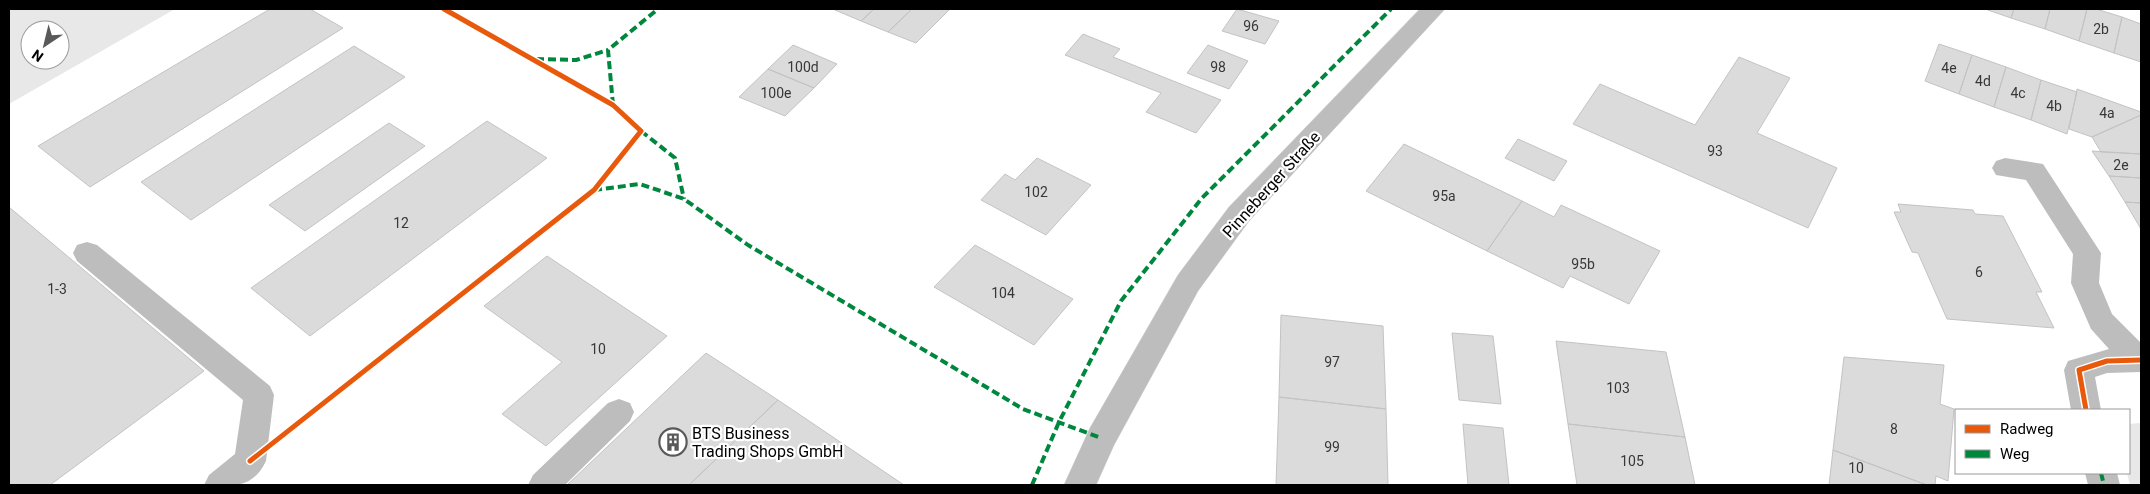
<svg xmlns="http://www.w3.org/2000/svg" width="2150" height="494" font-family="Roboto,sans-serif">
<style>
.green{fill:#e8e8e8;fill-rule:evenodd}
.building{fill:#dbdbdb;stroke:#c3c3c3}
.lines{fill:none;stroke-linecap:round;stroke-linejoin:round}
.major-casing{stroke:#dbdbdb;stroke-width:1}
.minor{fill:#bdbdbd;fill-rule:evenodd}
.major{fill:#bdbdbd;fill-rule:evenodd}
.quiet{stroke:#00873e;stroke-width:4;stroke-dasharray:8 4;stroke-linecap:butt}
.cycleway-casing{stroke:#fff;stroke-width:8}
.cycleway{stroke:#e8590c;stroke-width:5}
.labels{text-anchor:middle;stroke-width:4.5;stroke-linejoin:round;paint-order:stroke}
.number-label{font-size:14px;fill:#373737}
.street-label{font-size:16px;fill:#000;stroke:#fff}
.poi-label{font-size:16px;fill:#000;stroke:#fff;text-anchor:start}
</style>
<rect width="100%" height="100%" fill="#fff"/>
<path class="green" d="M9,9H175L9,104ZM30,30H60V60H30Z
M2141,423V485H2130L2127,473H2129V424Z"/>
<path class="building" d="M270,9H310L343,28L90,187L38,146Z
M836,9H874L861,21L835,10Z
M874,9H912L888,32L861,21Z
M912,9H950L916,43L888,32Z
M1237,9L1279,21L1265,44L1222,31Z
M1985,9H2014L2011,18Z
M2014,9H2050L2045,29L2011,18Z
M2050,9H2087L2079,41L2045,29Z
M2087,9H2096L2122,17L2114,53L2079,41Z
M2122,17L2141,24V62L2114,53Z
M1083,34L1120,49L1113,57L1221,100L1196,133L1146,112L1161,93L1065,55Z
M1939,44L1972,55L1959,94L1925,81Z
M793,45L837,64L814,88L768,69Z
M1208,45L1248,61L1229,89L1187,73Z
M354,46L405,77L191,220L141,182Z
M1972,55L2006,67L1994,107L1959,94Z
M1739,57L1790,78L1757,133L1837,168L1808,228L1573,124L1600,84L1695,125Z
M2006,67L2041,80L2031,120L1994,107Z
M768,69L814,88L785,116L739,97Z
M2041,80L2077,92L2067,134L2031,120Z
M2077,89L2141,112V115L2092,137L2069,129Z
M2141,115V154L2101,152L2092,137Z
M487,121L547,158L310,336L251,288Z
M389,123L425,146L305,231L269,205Z
M1518,139L1567,161L1554,181L1505,158Z
M1404,144L1522,201L1487,251L1366,191Z
M2092,151L2141,154V178L2109,176Z
M1037,158L1091,185L1046,235L981,200L1005,174L1015,180Z
M2109,176L2141,178V203L2125,202Z
M1522,201L1554,217L1561,205L1660,251L1629,304L1570,276L1563,288L1487,251Z
M2125,202L2141,203V229Z
M1898,204L1973,210L1975,214L2003,216L2042,292H2036L2054,328L1947,319L1918,253L1912,252L1894,212H1901Z
M9,207L204,371L50,485H9Z
M975,245L1073,299L1034,345L934,287Z
M547,256L667,336L546,446L502,414L562,362L484,306Z
M1281,315L1383,326L1386,409L1279,397Z
M1452,333L1493,336L1501,404L1459,400Z
M1556,341L1666,352L1685,437L1568,424Z
M706,353L778,400L689,485H567Z
M1844,357L1944,365L1940,404L1954,409L1948,481L1936,476L1935,485H1927L1833,450Z
M1279,397L1386,409L1388,485H1276Z
M778,400L904,485H689Z
M1463,424L1503,428L1509,485H1468Z
M1568,424L1685,437L1695,485H1577Z
M1833,450L1927,485H1829Z"/>
<g class="lines">
<g class="major-casing">
<path id="major" d="M1420,9H1445L1249,221L1198,291L1114,445L1096,485H1064L1090,428L1178,275L1229,207Z"/>
</g>
<path class="minor" d="M2005,158L2043,164L2101,253L2099,283L2112,314L2141,343V372L2107,373L2095,377L2101,410H2071L2064,370L2068,361L2109,349L2091,329L2071,283L2073,254L2026,180L1996,175L1992,168L1996,161Z
M87,242L97,245L270,386L274,395L266,461C253,489 231,487 204,485L209,475L235,454L243,400L77,261L73,253L77,245Z
M619,399L630,403L634,412L630,421L565,485H528L533,475L608,403Z
M2085,473H2117L2120,485H2088Z"/>
<use href="#major" class="major"/>
<path class="quiet" d="M536,59L576,60L608,50
M613,105L608,50L658,9
M641,131L675,158L684,199
M594,190L640,184L684,199L748,245L1023,409L1101,438
M2101,473L2104,485
M1032,485L1059,422L1121,301L1202,198L1391,9"/>
<g class="cycleway-casing">
<path id="cycleway" d="M2086,410L2079,370L2107,361L2141,360
M250,461L594,190L641,131L613,105L444,9"/>
</g>
<use href="#cycleway" class="cycleway"/>
</g>
<defs>
<g id="building-ring" transform="scale(1.4375)"><circle r="9.5" fill="#fff" stroke="#595959" stroke-width="1.5"/><path d="M-4-6H4V6H1V3H-1V6H-4ZM-2.5-4.3h1.7v1.8h-1.7ZM.8-4.3h1.7v1.8H.8ZM-2.5-1h1.7V.8h-1.7ZM.8-1h1.7V.8H.8Z" fill="#595959"/></g>
</defs>
<g fill-rule="evenodd">
<use href="#building-ring" x="673" y="442"/>
</g>
<g class="labels">
<g class="number-label">
<text x="1251" y="31">96</text>
<text x="2101" y="34">2b</text>
<text x="803" y="72">100d</text>
<text x="1218" y="72">98</text>
<text x="1949" y="73">4e</text>
<text x="1983" y="86">4d</text>
<text x="776" y="98">100e</text>
<text x="2018" y="98">4c</text>
<text x="2054" y="111">4b</text>
<text x="2107" y="118">4a</text>
<text x="1715" y="156">93</text>
<text x="2121" y="170">2e</text>
<text x="1036" y="197">102</text>
<text x="1444" y="201">95a</text>
<text x="401" y="228">12</text>
<text x="1583" y="269">95b</text>
<text x="1979" y="277">6</text>
<text x="57" y="294">1-3</text>
<text x="1003" y="298">104</text>
<text x="598" y="354">10</text>
<text x="1332" y="367">97</text>
<text x="1618" y="393">103</text>
<text x="1894" y="434">8</text>
<text x="1332" y="452">99</text>
<text x="1632" y="466">105</text>
<text x="1856" y="473">10</text>
</g>
<g class="street-label">
<text transform="translate(1271 184) rotate(-48)" y="6">Pinneberger Straße</text>
</g>
<g class="poi-label">
<text x="692" y="439">BTS Business<tspan x="692" dy="18">Trading Shops GmbH</tspan></text>
</g>
</g>
<rect width="2150" height="494" fill="none" stroke="#000000" stroke-width="20"/>
<rect x="1955" y="409" width="175" height="65" fill="#ffffff" stroke="#999999"/>
<rect x="1965" y="425" width="25" height="8" fill="#e8590c" stroke="#999999"/>
<text x="2000" y="434" font-size="15" fill="#000000">Radweg</text>
<rect x="1965" y="450" width="25" height="8" fill="#00873e" stroke="#999999"/>
<text x="2000" y="459" font-size="15" fill="#000000">Weg</text>
<g transform="translate(45 45) rotate(215)"><circle r="24" fill="#ffffff" stroke="#999999"/>
<path d="M0-4L9 19L0 12L-9 19Z" fill="#595959"/>
<text y="-8" font-size="14" font-weight="bold" text-anchor="middle" fill="#000000">N</text>
</g>
</svg>
